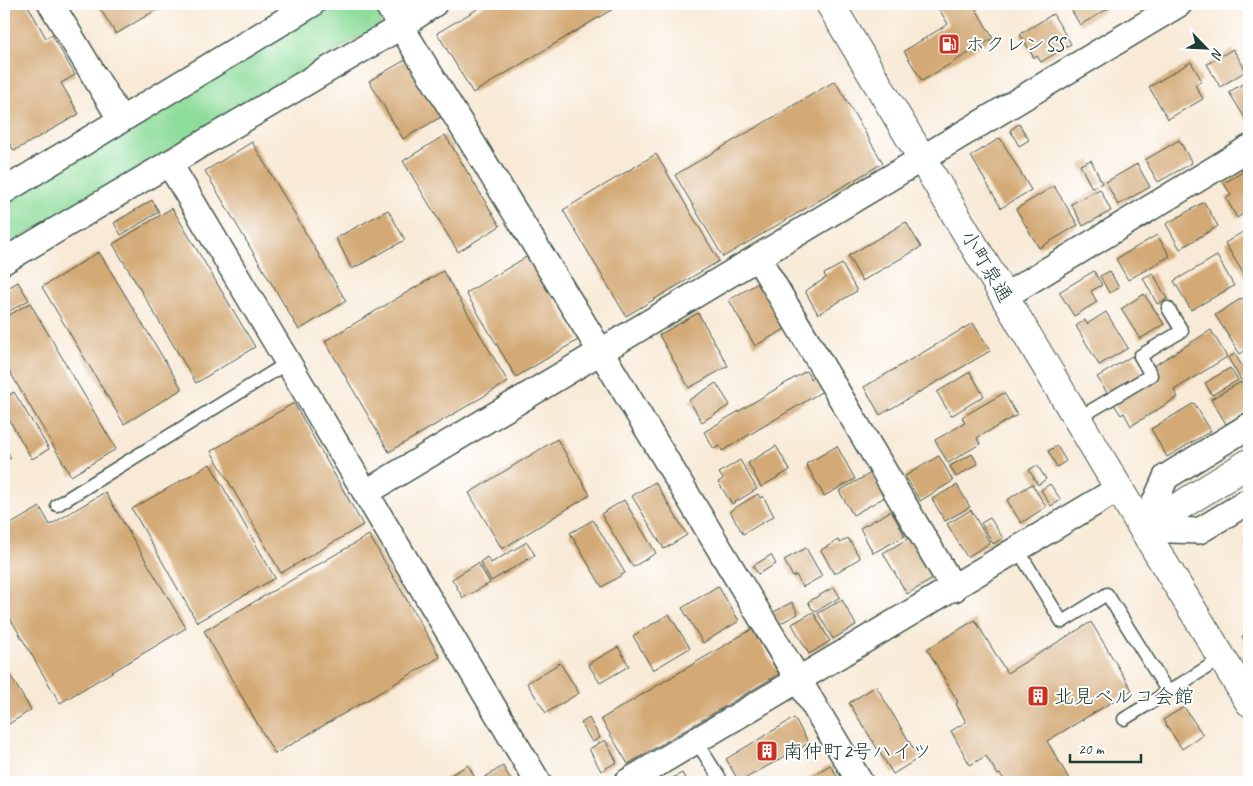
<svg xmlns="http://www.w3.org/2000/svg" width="1253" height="786" font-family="Caveat,'Klee One',sans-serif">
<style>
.green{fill:#8fdd9b;stroke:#578d68}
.building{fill:#d3a975}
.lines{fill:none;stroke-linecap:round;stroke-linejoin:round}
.lane-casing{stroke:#40574c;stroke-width:15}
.street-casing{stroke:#40574c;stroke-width:28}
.secondary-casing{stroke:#40574c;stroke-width:30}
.primary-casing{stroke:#40574c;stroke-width:30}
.lane{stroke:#fff;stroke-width:12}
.street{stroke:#fff;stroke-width:25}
.secondary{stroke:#fff;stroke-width:28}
.primary{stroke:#fff;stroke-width:28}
.labels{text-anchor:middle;stroke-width:4;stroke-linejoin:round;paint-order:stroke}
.poi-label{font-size:20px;fill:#1f3d34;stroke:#fff;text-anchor:start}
.street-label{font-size:20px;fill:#1f3d34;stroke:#fff}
</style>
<rect width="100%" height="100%" fill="#fff"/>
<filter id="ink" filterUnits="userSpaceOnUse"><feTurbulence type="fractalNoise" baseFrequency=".02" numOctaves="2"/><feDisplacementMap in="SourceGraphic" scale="10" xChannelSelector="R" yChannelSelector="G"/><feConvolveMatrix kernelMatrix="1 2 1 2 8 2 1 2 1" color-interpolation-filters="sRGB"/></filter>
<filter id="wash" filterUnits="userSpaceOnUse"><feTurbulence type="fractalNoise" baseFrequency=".0096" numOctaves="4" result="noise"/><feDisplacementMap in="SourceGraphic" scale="20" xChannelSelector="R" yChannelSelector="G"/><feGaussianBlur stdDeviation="1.12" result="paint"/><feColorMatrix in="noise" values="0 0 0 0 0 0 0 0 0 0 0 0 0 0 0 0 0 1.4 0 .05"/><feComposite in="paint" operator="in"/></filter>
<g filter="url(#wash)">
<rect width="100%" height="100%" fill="#f8ead7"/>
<path class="green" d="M335,4H377L383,15L380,25L4,247V202Z"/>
<g id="blocks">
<path class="building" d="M4,4H27L46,38L52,35L75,75L61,83L79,114L14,151L4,134Z
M97,4H166L116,34Z
M486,4H621L473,93L437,33Z
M936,4H973L993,38L922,81L904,51L948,24Z
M1068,4H1116L1080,25Z
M1053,14L1071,44L1041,62L1037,56L1034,58L1020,34Z
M1233,49L1246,71L1220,87L1207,64Z
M407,59L441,117L403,139L369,81Z
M1191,62L1202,81L1195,85L1203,99L1168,119L1149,87Z
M1249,80V122L1248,123L1229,92Z
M835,81L883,163L723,257L675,175Z
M1019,124L1029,140L1019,146L1010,130Z
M445,135L500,226L458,252L403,161Z
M1000,138L1031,190L1001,208L971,156Z
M1179,140L1192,163L1158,182L1145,160Z
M252,142L346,301L299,330L205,171Z
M656,154L719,261L626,316L563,210Z
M1091,160L1102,183L1092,188L1080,165Z
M1249,161V210L1237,218L1226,198L1231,195L1224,183L1243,172L1240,167Z
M1137,164L1150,187L1118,205L1106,182Z
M1054,186L1078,225L1039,248L1016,209Z
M1100,189L1111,211L1083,226L1071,204Z
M152,200L159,212L121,235L114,223Z
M1204,202L1218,226L1180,249L1166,224Z
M172,208L255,347L196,383L113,244Z
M388,210L405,240L352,269L336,238Z
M906,222L921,247L862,281L848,256Z
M1249,228V283L1225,243Z
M1157,235L1170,256L1128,280L1116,259Z
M99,252L182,389L124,424L42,287Z
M528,256L578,340L516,377L466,293Z
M1217,256L1234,286L1191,310L1174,281Z
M842,264L857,291L818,314L805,291L826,278L824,274Z
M443,271L508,382L389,452L325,341Z
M1094,271L1102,285L1091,291L1097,302L1074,316L1059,292Z
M1110,271L1119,288L1109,293L1100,276Z
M1153,273L1167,299L1157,304L1143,278Z
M18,282L29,300L4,314V290Z
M758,283L785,329L755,346L729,300Z
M1144,294L1164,324L1140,339L1121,309Z
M1242,298L1249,309V348L1240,354L1215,315Z
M30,303L116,449L71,476L4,362V318Z
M1106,312L1128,348L1099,365L1076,326L1085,320L1087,324Z
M698,313L728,366L689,388L659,335Z
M973,323L990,351L880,415L864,387Z
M1211,330L1227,357L1174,390L1178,397L1131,426L1124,413L1121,415L1113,403L1157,375L1152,367Z
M1235,354L1248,376L1241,380L1228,358Z
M1132,356L1144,375L1109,396L1097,377Z
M1230,368L1238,380L1212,395L1205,383Z
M806,371L811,379L815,377L823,391L722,451L720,446L714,449L704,432Z
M970,372L984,396L951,416L937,392Z
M1241,382L1249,396V410L1226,424L1211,399Z
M716,383L730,405L702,422L689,400Z
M14,392L49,449L32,459L4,411V399Z
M1004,393L1017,415L977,438L980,444L948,463L935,440L965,423L962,417Z
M294,403L363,525L281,573L211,451Z
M1194,403L1211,431L1167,457L1151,429Z
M557,439L590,495L502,549L469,493Z
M4,445L11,458L4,462Z
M776,446L790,470L761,487L748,463Z
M837,446L855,479L824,496L806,464Z
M1057,446L1066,461L1057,467L1048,451Z
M972,454L978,464L956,477L950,466Z
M939,456L953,481L920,501L905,476Z
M740,460L757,489L732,504L718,482L723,479L719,473Z
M210,464L275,578L197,622L132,509Z
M1037,465L1046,479L1038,485L1029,470Z
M871,473L885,497L853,515L839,491Z
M655,482L687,535L664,549L632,496Z
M1032,484L1046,507L1021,523L1007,500Z
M1050,484L1061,500L1051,506L1041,490Z
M957,485L970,507L945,521L932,499Z
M105,492L186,628L60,703L4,608V528L40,507L50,525Z
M758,494L760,498L763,496L774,516L743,534L730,511Z
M624,500L656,553L633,567L601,514Z
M971,510L990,543L967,557L947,524Z
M891,511L905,536L873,553L860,528Z
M990,518L1003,538L993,544L981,523Z
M593,520L625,573L602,587L570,533Z
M369,535L440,657L275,754L204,631Z
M848,538L860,558L834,574L821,550L838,540L840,543Z
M909,538L933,579L907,594L883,553Z
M527,542L535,555L491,581L480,562L487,557L491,563Z
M806,548L822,576L803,587L796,575L793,577L784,560Z
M771,555L776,564L758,574L753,566Z
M478,563L490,583L463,598L452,579Z
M718,586L739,621L703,643L682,608Z
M834,587L840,597L817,611L812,609L808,602Z
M842,600L856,625L833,639L818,613Z
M792,602L798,614L779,624L772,613Z
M813,612L830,641L809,654L792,624Z
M669,614L690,648L653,670L633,636Z
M975,620L1007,673L1091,622L1132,690L1047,741L1071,782H1006L1000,774L998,775L986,756L970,765L951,731L966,722L956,704L958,702L927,649Z
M752,629L779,674L628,764L601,719Z
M1249,632V649L1242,636Z
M618,647L629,666L600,683L588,664Z
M560,663L579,693L546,713L527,683Z
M4,665L31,710L4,727Z
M876,686L919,758L893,774L849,703Z
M1184,707L1203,735L1182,749L1163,720Z
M589,718L600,738L592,742L581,723Z
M794,718L809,743L739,782L726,759Z
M605,740L617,762L601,771L589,749Z
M468,765L477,782L503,766L512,782H439Z
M830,765L841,782H802Z
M682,773L687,782H665Z"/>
</g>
</g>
<g filter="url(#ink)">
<use href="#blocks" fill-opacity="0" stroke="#40574c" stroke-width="1"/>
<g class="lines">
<g class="lane-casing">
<path id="lane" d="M1077,419L1151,375L1140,356L1182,331L1168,308
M57,505L289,362
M1018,550L1062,622L1107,594L1168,692L1222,658
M1124,719L1168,692
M696,741L722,782"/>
</g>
<g class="street-casing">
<path id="street" d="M51,4L121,120
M387,4L601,352L860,782
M169,163L538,782
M4,191L312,4
M758,258L954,589
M4,261L400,27L434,4
M1005,296L1249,148
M1249,426L1166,477L1143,529L1199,531L1249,501
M367,492L1179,4
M627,782L1118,489"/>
</g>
<g class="secondary-casing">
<path id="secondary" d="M830,4L1143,529"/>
</g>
<g class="primary-casing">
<path id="primary" d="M1249,463L1143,529L1249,702"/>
</g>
<use href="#lane" class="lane"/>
<use href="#street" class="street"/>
<use href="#secondary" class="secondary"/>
<use href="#primary" class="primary"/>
</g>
</g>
<defs>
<g id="fuel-square" transform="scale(1.125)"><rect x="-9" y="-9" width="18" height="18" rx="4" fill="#c8321e" stroke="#fff"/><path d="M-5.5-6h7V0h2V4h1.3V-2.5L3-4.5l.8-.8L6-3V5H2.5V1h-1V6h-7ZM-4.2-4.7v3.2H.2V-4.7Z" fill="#fff"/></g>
<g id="building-square" transform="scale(1.125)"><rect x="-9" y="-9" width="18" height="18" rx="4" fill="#c8321e" stroke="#fff"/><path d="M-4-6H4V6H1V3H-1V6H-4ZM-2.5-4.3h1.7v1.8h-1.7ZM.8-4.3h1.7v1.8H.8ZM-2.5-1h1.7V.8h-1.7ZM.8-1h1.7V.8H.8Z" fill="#fff"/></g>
</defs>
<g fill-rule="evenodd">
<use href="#fuel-square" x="949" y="44"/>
<use href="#building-square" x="1038" y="696"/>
<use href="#building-square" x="767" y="751"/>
</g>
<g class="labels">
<g class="poi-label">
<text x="965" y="51">ホクレンSS</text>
<text x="1054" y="703">北見ベルコ会館</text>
<text x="783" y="758">南仲町2号ハイツ</text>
</g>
<g class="street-label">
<text transform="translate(987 266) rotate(59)" y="7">小町泉通</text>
</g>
</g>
<rect width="1253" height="786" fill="none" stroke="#fff" stroke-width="20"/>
<g transform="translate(1206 48) rotate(114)" stroke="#ffffff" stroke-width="4" paint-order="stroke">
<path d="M0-4L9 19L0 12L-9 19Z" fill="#1f3d34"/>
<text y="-8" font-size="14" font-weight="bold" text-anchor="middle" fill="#1f3d34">N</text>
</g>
<path d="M1070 754v8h71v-8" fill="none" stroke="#1f3d34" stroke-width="2.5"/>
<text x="1078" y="754" font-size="15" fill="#1f3d34" stroke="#ffffff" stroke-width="4" paint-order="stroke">20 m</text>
</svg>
